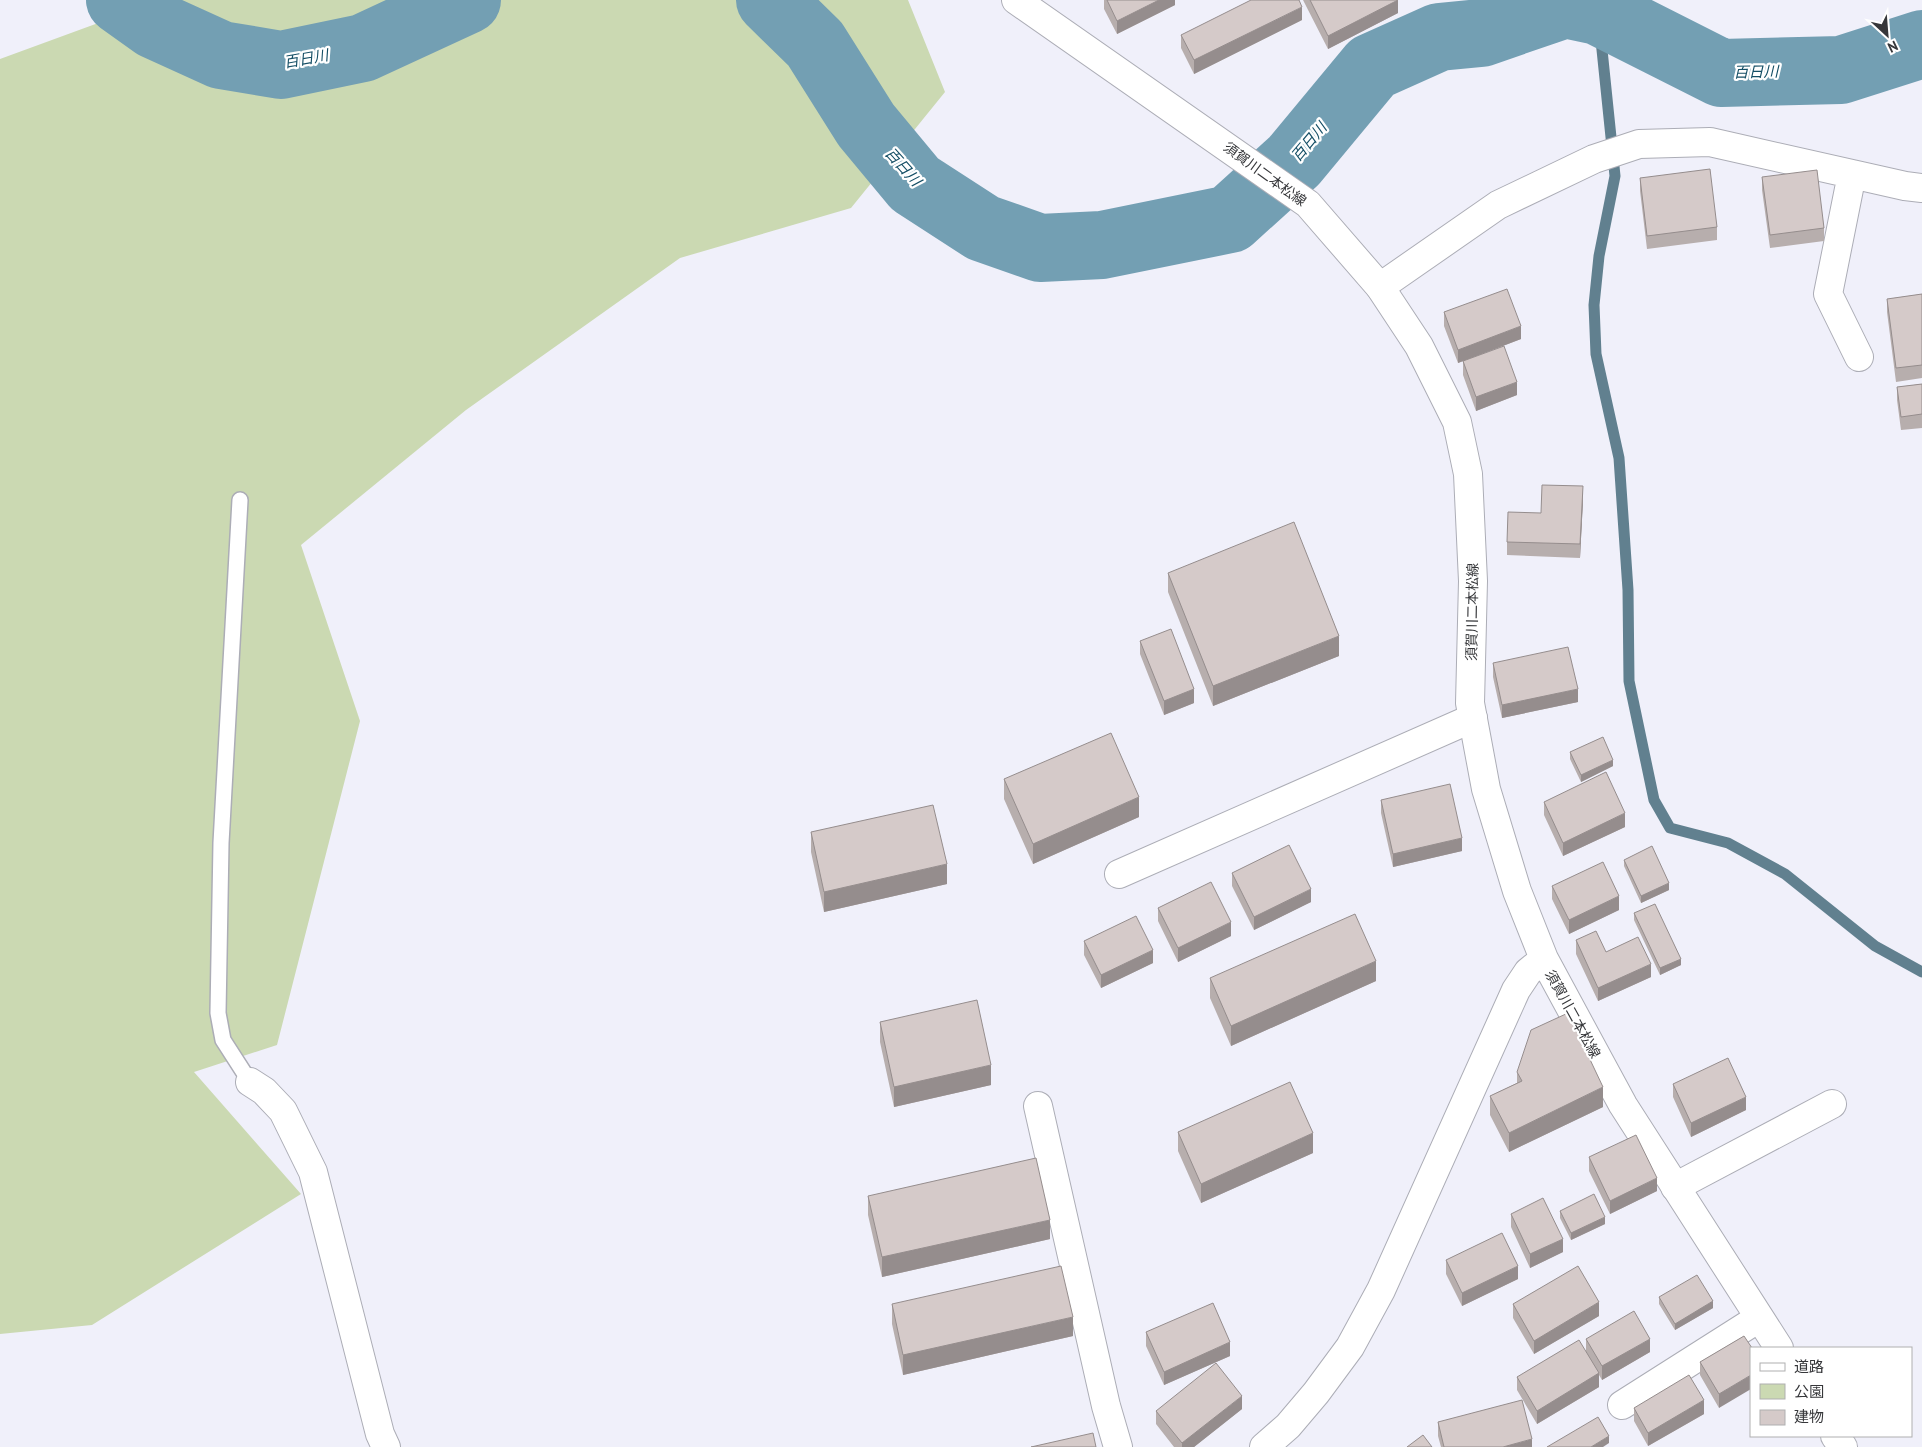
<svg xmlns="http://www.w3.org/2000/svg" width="1922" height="1447" font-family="'PT Sans','Noto Sans JP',sans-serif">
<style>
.green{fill:#cbd9b2}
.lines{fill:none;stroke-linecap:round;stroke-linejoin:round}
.stream{stroke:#61808f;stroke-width:11}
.river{stroke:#739fb3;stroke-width:68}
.lane-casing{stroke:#acadb6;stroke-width:18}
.street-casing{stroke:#acadb6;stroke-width:30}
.secondary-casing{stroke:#acadb6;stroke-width:30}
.lane{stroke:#fff;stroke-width:15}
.street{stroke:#fff;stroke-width:28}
.secondary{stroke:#fff;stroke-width:28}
.wall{fill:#b7aead}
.shaded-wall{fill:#958d8d}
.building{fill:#d5cac9;stroke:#958d8d}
.labels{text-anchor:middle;stroke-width:4.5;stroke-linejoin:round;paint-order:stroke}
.street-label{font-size:14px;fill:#36373a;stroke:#fff}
.water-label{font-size:15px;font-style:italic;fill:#144e65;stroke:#fff}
</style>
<rect width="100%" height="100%" fill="#f0f0fa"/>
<path class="green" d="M161,0H908L945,92L851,208L680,258L466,410L301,545L360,721L277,1045L194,1072L301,1194L92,1325L0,1334V59Z"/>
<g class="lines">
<path class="stream" d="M1598,11L1615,176L1599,256L1594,305L1596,354L1619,458L1628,590L1629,681L1654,800L1670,828L1728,843L1785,874L1875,946L1922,972"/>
<path class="river" d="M120,0L155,25L221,55L281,65L363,48L467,0
M770,0L815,44L866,125L915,184L983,228L1040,248L1102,245L1230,219L1294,161L1372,67L1439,37L1481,33L1565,4L1598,11L1721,73L1841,70L1922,44"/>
<g class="lane-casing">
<path id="lane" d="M240,500L221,843L218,1013L223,1040L250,1082"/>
</g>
<g class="street-casing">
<path id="street" d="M1852,174L1828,294L1859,357
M1380,287L1498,205L1594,159L1639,144L1710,142L1905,186L1922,188
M1119,874L1473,718
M250,1082L264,1091L283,1111L313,1172L380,1434L386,1447
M1038,1106L1106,1406L1118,1447
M1675,1187L1832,1104
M1622,1405L1759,1318"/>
</g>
<g class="secondary-casing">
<path id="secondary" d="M1016,0L1308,204L1380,287L1419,346L1457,422L1468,474L1473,581L1470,703L1486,789L1517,891L1544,959L1623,1105L1779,1348
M1835,1436L1843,1447
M1264,1447L1288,1426L1316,1393L1350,1347L1381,1290L1516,990L1528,972L1544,959"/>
</g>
<use href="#lane" class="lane"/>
<use href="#street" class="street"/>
<use href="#secondary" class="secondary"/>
</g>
<path class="wall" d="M1104,0H1175V5L1117,34L1104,9Z
M1303,0H1398V13L1328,49Z
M1302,20L1194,74L1181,48V35Z
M1762,177L1824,228V241L1770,248L1762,190Z
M1640,178L1717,227V240L1647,249L1640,191Z
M1922,294V378L1896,382L1887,312V299Z
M1444,312L1521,339L1469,359L1517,395L1476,411L1463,375V361L1458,363L1444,326Z
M1922,384V428L1901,430L1897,400V387Z
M1583,500L1580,558L1507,555V542L1541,513Z
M1168,573L1339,656L1213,706L1168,592Z
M1140,641L1194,703L1164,715L1140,654Z
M1493,663L1578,702L1502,718L1493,677Z
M1570,752L1613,766L1581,782L1570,759Z
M1004,779L1139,817L1033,864L1004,799Z
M1381,800L1462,851L1393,867L1381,813Z
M1544,802L1625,827L1563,856L1544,815Z
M811,832L947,884L824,912L811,852Z
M1624,860L1669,890L1641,903L1624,866Z
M1232,873L1311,902L1254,930L1232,886Z
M1552,886L1619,910L1569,934L1552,899Z
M1158,908L1231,936L1178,962L1158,921Z
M1634,913L1681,965L1660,975L1634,920Z
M1576,940L1606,952L1651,977L1598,1001L1576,954Z
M1084,941L1153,963L1101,988L1084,955Z
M1210,978L1376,981L1231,1046L1210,998Z
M880,1022L991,1085L894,1107L880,1042Z
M1517,1072L1603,1107L1509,1152L1490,1115V1096L1517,1083Z
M1673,1084L1746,1110L1691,1137L1673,1097Z
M1178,1132L1313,1153L1201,1203L1178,1151Z
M1589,1157L1657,1191L1610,1214L1589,1171Z
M868,1196L1050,1239L882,1277L868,1215Z
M1560,1211L1605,1224L1571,1240L1560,1218Z
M1511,1214L1563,1252L1530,1268L1511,1227Z
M1446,1260L1518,1279L1462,1306L1446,1274Z
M1659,1297L1713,1308L1675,1330L1659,1304Z
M892,1304L1073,1336L903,1375L892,1324Z
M1513,1304L1599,1316L1534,1354L1513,1318Z
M1146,1332L1230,1356L1164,1385L1146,1346Z
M1744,1336L1719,1408L1700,1375V1362Z
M1586,1339L1650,1352L1602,1380L1599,1375V1387L1537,1424L1517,1390V1377L1586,1351Z
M1634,1408L1704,1414L1648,1446L1634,1421Z
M1242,1409L1194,1447H1174L1156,1424V1411Z
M1438,1422L1532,1447H1441L1438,1436Z"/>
<path class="shaded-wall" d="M1159,0H1175V5L1117,34V21Z
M1398,0V13L1328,49V36Z
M1302,7V20L1194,74V60Z
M1521,326V339L1458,363V350Z
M1517,382V395L1476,411V397Z
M1583,486V500L1580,558V544Z
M1339,636V656L1213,706V686Z
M1194,689V703L1164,715V701Z
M1578,689V702L1502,718V705Z
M1613,760V766L1581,782V775Z
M1139,797V817L1033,864V844Z
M1625,813V827L1563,856V843Z
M1462,838V851L1393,867V854Z
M947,864V884L824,912V892Z
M1669,883V890L1641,903V896Z
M1311,889V902L1254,930V917Z
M1619,896V910L1569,934V920Z
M1231,922V936L1178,962V948Z
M1153,950V963L1101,988V975Z
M1681,959V965L1660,975V968Z
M1376,961V981L1231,1046V1026Z
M1651,964V977L1598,1001V988Z
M991,1065V1085L894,1107V1087Z
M1603,1087V1107L1509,1152V1133Z
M1746,1097V1110L1691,1137V1123Z
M1313,1133V1153L1201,1203V1184Z
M1657,1178V1191L1610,1214V1201Z
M1605,1217V1224L1571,1240V1233Z
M1050,1220V1239L882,1277V1257Z
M1563,1239V1252L1530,1268V1254Z
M1518,1266V1279L1462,1306V1293Z
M1713,1301V1308L1675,1330V1324Z
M1599,1302V1316L1534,1354V1341Z
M1073,1317V1336L903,1375V1355Z
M1650,1339V1352L1602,1380V1366Z
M1230,1342V1356L1164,1385V1372Z
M1599,1373V1387L1537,1424V1411Z
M1751,1375V1389L1719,1408V1394Z
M1242,1396V1409L1194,1447H1182V1443Z
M1704,1400V1414L1648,1446V1433Z
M1609,1436V1443L1603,1447H1591Z
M1532,1439V1447H1503Z"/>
<path class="building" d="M1107,0H1159L1117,21Z
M1251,0H1299L1302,7L1194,60L1181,35Z
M1310,0H1398L1328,36Z
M1710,169L1717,227L1647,236L1640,178Z
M1817,170L1824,228L1770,235L1762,177Z
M1507,289L1521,326L1458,350L1444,312Z
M1922,294V365L1896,368L1887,299Z
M1504,346L1517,382L1476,397L1463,361Z
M1922,384V414L1901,417L1897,387Z
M1542,485L1583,486L1580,544L1507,542L1508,512L1541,513Z
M1294,522L1339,636L1213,686L1168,573Z
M1171,629L1194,689L1164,701L1140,641Z
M1568,647L1578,689L1502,705L1493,663Z
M1111,733L1139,797L1033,844L1004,779Z
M1603,737L1613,760L1581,775L1570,752Z
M1606,772L1625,813L1563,843L1544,802Z
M1450,784L1462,838L1393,854L1381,800Z
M933,805L947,864L824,892L811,832Z
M1289,845L1311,889L1254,917L1232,873Z
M1652,846L1669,883L1641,896L1624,860Z
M1603,862L1619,896L1569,920L1552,886Z
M1211,882L1231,922L1178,948L1158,908Z
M1655,904L1681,959L1660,968L1634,913Z
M1355,914L1376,961L1231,1026L1210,978Z
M1136,916L1153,950L1101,975L1084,941Z
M1596,931L1606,952L1638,937L1651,964L1598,988L1576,940Z
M977,1000L991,1065L894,1087L880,1022Z
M1568,1013L1603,1087L1509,1133L1490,1096L1522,1081L1517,1072L1531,1030Z
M1728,1058L1746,1097L1691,1123L1673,1084Z
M1290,1082L1313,1133L1201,1184L1178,1132Z
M1636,1135L1657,1178L1610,1201L1589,1157Z
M1036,1158L1050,1220L882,1257L868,1196Z
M1594,1194L1605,1217L1571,1233L1560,1211Z
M1543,1198L1563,1239L1530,1254L1511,1214Z
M1502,1233L1518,1266L1462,1293L1446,1260Z
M1061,1266L1073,1317L903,1355L892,1304Z
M1578,1266L1599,1302L1534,1341L1513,1304Z
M1697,1275L1713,1301L1675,1324L1659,1297Z
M1213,1303L1230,1342L1164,1372L1146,1332Z
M1634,1311L1650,1339L1602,1366L1586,1339Z
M1744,1336L1752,1348H1751V1375L1719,1394L1700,1362Z
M1579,1340L1599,1373L1537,1411L1517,1377Z
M1216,1363L1242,1396L1182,1443L1156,1411Z
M1689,1375L1704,1400L1648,1433L1634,1408Z
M1522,1400L1532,1439L1503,1447H1444L1438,1422Z
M1598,1417L1609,1436L1591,1447H1547Z
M1093,1433L1096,1447H1031Z
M1423,1435L1432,1447H1407Z"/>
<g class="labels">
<g class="street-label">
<text transform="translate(1265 174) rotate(36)" y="5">須賀川二本松線</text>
<text transform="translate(1472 612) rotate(-89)" y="5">須賀川二本松線</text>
<text transform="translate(1573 1014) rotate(61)" y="5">須賀川二本松線</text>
</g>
<g class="water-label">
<text transform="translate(306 59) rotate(-10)" y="5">百日川</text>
<text transform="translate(1756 72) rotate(-1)" y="5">百日川</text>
<text transform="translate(1309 142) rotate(-50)" y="5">百日川</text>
<text transform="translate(903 167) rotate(48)" y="5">百日川</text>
</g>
</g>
<rect x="1750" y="1347" width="162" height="90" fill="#ffffff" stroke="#afafb0"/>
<rect x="1760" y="1363" width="25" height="8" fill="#ffffff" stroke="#afafb0"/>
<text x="1794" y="1372" font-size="15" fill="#36373a">道路</text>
<rect x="1760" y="1384" width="25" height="15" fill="#cbd9b2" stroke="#afafb0"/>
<text x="1794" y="1397" font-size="15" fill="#36373a">公園</text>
<rect x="1760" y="1410" width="25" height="15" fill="#d5cac9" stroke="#afafb0"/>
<text x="1794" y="1422" font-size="15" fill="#36373a">建物</text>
<g transform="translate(1887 35) rotate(154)" stroke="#ffffff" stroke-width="4" paint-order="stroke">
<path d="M0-4L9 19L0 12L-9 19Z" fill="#36373a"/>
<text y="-8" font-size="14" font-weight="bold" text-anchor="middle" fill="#36373a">N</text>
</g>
</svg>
